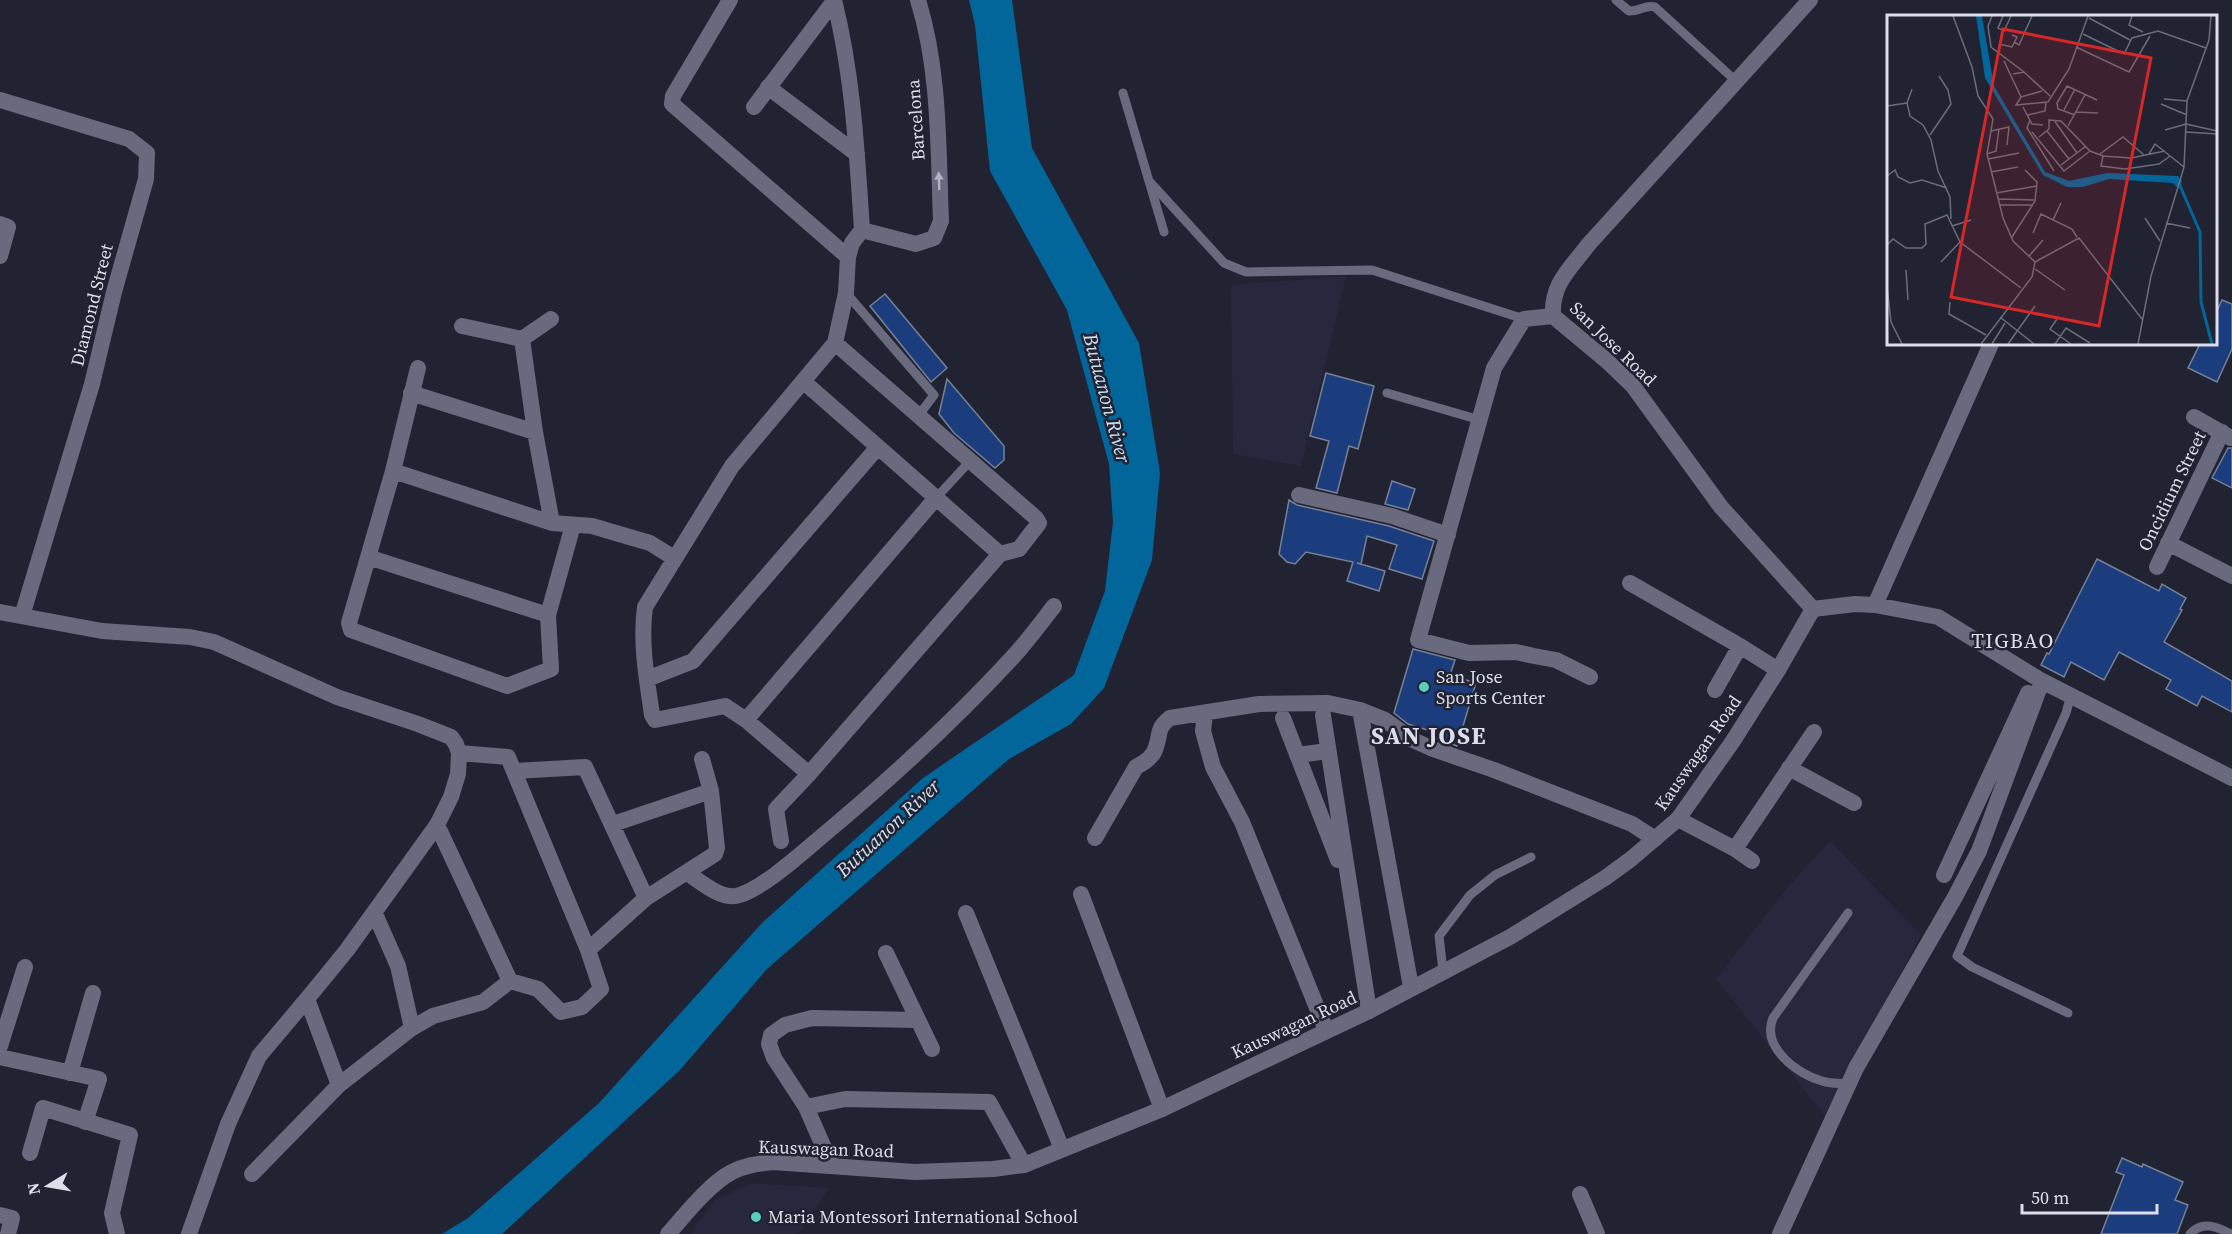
<svg xmlns="http://www.w3.org/2000/svg" width="2232" height="1234" font-family="'Source Serif 4',serif">
<style>
.built{fill:#27283e}
.water{fill:#03669b}
.building{fill:#1c3d7d;stroke:#778193;stroke-width:1.5}
.lines{fill:none;stroke-linecap:round;stroke-linejoin:round}
.service{stroke:#696a7e;stroke-width:9}
.minor{stroke:#696a7e;stroke-width:16}
.tertiary{stroke:#696a7e;stroke-width:16}
.oneway{fill:#b4b5c4}
.poi-dot{fill:#5acebe;stroke:#212232;stroke-width:2}
.labels{text-anchor:middle;stroke-width:5;stroke-linejoin:round;paint-order:stroke}
.street-label{font-size:18px;fill:#dddee9;stroke:#212232}
.poi-label{font-size:18px;fill:#dddee9;stroke:#212232;text-anchor:start}
.water-label{font-size:20px;font-style:italic;fill:#cde0ef;stroke:#212232}
.quarter-label{font-size:21px;letter-spacing:1.5px;fill:#dddee9;stroke:#212232}
.district-label{font-size:24px;font-weight:bold;letter-spacing:1.5px;fill:#dddee9;stroke:#212232}
.inset-river{fill:none;stroke:#03669b;stroke-width:3}
.inset-road{fill:none;stroke:#6c6d7b;stroke-width:1.5}
.view{fill:#d62828;fill-opacity:0.15;stroke:#d62828;stroke-width:3}
.inset-edge{fill:none;stroke:#dddee9;stroke-width:3}
</style>
<rect width="100%" height="100%" fill="#212232"/>
<path class="built" d="M1346,276L1301,466L1233,454L1231,285Z
M1830,841L1921,935L1825,1116L1716,979L1787,888Z
M750,1183L829,1188L798,1234H690L715,1200Z"/>
<path class="water" d="M969,0H1012L1032,148L1139,343L1160,473L1152,560L1104,688L1071,724L1009,759L767,969L680,1070L502,1234H442L468,1218L599,1103L762,923L923,778L1074,675L1105,591L1113,522L1109,464L1067,310L990,171L975,25Z"/>
<path class="building" d="M885,294L947,368L931,382L870,306Z
M2222,300L2232,304V349L2217,382L2188,368L2200,344H2216V313Z
M1326,373L1374,386L1358,449L1349,446L1337,493L1316,488L1329,441L1310,436Z
M947,379L1004,446V460L995,468L954,433L939,414Z
M2228,448H2232V488L2212,478Z
M1392,481L1415,489L1408,510L1385,504Z
M1289,500L1297,505L1389,526L1434,541L1422,579L1389,569L1397,545L1367,536L1361,564L1357,563L1385,571L1379,591L1347,581L1353,562L1306,552L1295,564L1287,562L1279,554Z
M2097,559L2159,591L2162,584L2186,598L2180,609L2182,610L2164,642L2232,681V712L2202,696L2197,706L2166,689L2171,680L2119,652L2104,680L2071,662L2064,677L2041,665L2047,653L2049,654Z
M1413,649L1455,660L1450,675L1476,683L1457,746L1432,737L1434,732L1408,724L1394,713Z
M2122,1158L2142,1167L2143,1164L2183,1182L2175,1200L2188,1205L2177,1234H2101L2124,1175L2116,1172Z"/>
<g class="lines">
<path class="service" d="M1616,0L1629,11C1639,12 1646,4 1655,7L1737,82
M1123,93L1164,232
M1150,182L1224,263L1246,272L1372,270L1524,319
M846,293L934,395L919,415
M1387,393L1480,420
M936,498L971,460
M1848,913L1773,1018C1761,1047 1797,1074 1822,1081C1830,1084 1841,1083 1850,1084
M1443,971L1439,936L1470,895L1495,875L1531,857
M2068,1013L1972,967L1957,956L2066,713L2071,695
M2190,1234C2202,1221 2216,1226 2231,1234"/>
<path class="minor" d="M730,0L673,96L672,104L848,257
M768,87L857,154
M0,100L129,139L147,153L146,179L114,292L92,384L22,616
M754,107L834,1
M0,224L8,227L0,256
M862,230L916,244L934,238L941,221C938,147 940,71 918,0
M1553,316L1524,319L1494,368L1418,640L1469,653L1516,652L1534,656L1556,660L1590,677
M462,326L522,339L551,319
M522,339L535,432L552,523
M418,368L393,471L349,623L351,630L507,686L551,669L548,615L573,525
M804,382L1000,554
M411,393L535,432
M2194,417L2231,438
M393,471L552,523L592,526L650,543L674,558
M1299,495L1392,516L1448,535
M2168,543L2232,576
M368,557L548,615
M2157,567L2222,432
M1630,583L1740,646L1778,670
M1875,605L1991,344
M1813,609L1855,604L1875,605L1938,617L2042,681L2232,778
M0,612L102,631L190,637L214,642L337,697L418,724L451,737L456,744L459,753L458,774L451,797L437,825L347,950L307,999L339,1085
M647,679L693,661L878,447
M1715,690L1740,646
M1360,710L1411,987
M1205,713L1203,731L1213,767L1242,822L1326,1030
M1323,715L1369,1011
M1283,718L1338,860
M746,720L936,498
M1297,755L1328,751
M1789,768L1854,803
M515,771L585,767L646,898
M809,774L746,720L725,706L655,720L652,715C647,680 640,642 645,607L732,466L835,343L846,293L848,257L852,243L862,230C857,153 853,75 834,0
M1678,819L1735,849L1752,861
M613,824L711,791
M437,825L510,981L538,989L561,1012L582,1007L601,989L588,950L508,757L459,753
M1095,838L1136,767C1144,763 1154,756 1156,747C1161,733 1156,729 1170,718L1259,704L1328,703L1360,710L1385,720L1413,740L1433,749L1494,770L1632,824L1655,839
M781,841L776,809L809,774L1000,554L1019,549L1039,523L1036,518L835,343
M1735,849L1814,732
M687,873C700,881 720,899 736,896C760,891 801,854 821,837C888,781 952,723 1011,659C1026,643 1040,624 1054,606
M1944,875L2028,693
M1081,894L1162,1109
M966,913L1062,1149
M375,914L398,966L412,1028
M588,950L646,898L715,854L717,848L711,791L702,759
M886,953L932,1049
M0,1046L25,967
M0,1057L99,1079L85,1122
M70,1073L93,993
M806,1107L845,1099L989,1102L1024,1165
M30,1153L43,1108L130,1135L112,1213L117,1234
M832,1166L806,1107L774,1058L769,1044L771,1035L785,1025L812,1018L918,1020
M252,1174L339,1085L412,1028L433,1016L483,1002L510,981
M1580,1194L1597,1234
M0,1215L12,1218L8,1234
M189,1234L228,1124L259,1056L307,999
M1780,1234L1856,1068L1955,897L1979,851L2042,681"/>
<path class="tertiary" d="M668,1234C685,1215 710,1183 732,1172C745,1165 758,1164 773,1162L915,1172L993,1169L1024,1165L1162,1109L1369,1011L1510,937L1605,878L1631,859L1678,819L1733,741L1778,670L1813,609L1721,507L1633,386L1607,361L1553,316C1551,284 1570,269 1588,245L1810,0"/>
</g>
<defs><path id="oneway-solid" d="M-6-.8H1V-3.2L6.5 0L1 3.2V.8H-6Z" transform="scale(1.5)"/></defs>
<use class="oneway" href="#oneway-solid" transform="translate(939 181) rotate(-92)"/>
<g class="poi-dot">
<circle cx="1424" cy="687" r="6"/>
<circle cx="756" cy="1217" r="6"/>
</g>
<g class="labels">
<g class="street-label">
<text transform="translate(916 120) rotate(-94)" y="6">Barcelona</text>
<text transform="translate(92 305) rotate(-76)" y="6">Diamond Street</text>
<text transform="translate(1613 344) rotate(44)" y="6">San Jose Road</text>
<text transform="translate(2172 491) rotate(-64)" y="6">Oncidium Street</text>
<text transform="translate(1698 753) rotate(-55)" y="6">Kauswagan Road</text>
<text transform="translate(1294 1025) rotate(-25)" y="6">Kauswagan Road</text>
<text transform="translate(826 1149) rotate(2)" y="6">Kauswagan Road</text>
</g>
<g class="poi-label">
<text x="1436" y="683">San Jose<tspan x="1436" dy="21">Sports Center</tspan></text>
<text x="768" y="1223">Maria Montessori International School</text>
</g>
<g class="water-label">
<text transform="translate(1107 398) rotate(75)" y="7">Butuanon River</text>
<text transform="translate(888 828) rotate(-43)" y="7">Butuanon River</text>
</g>
<g class="quarter-label">
<text x="2013" y="648">TIGBAO</text>
</g>
<g class="district-label">
<text x="1429" y="744">SAN JOSE</text>
</g>
</g>
<g transform="translate(1887 15)">
<rect width="330" height="330" fill="#212232"/>
<path d="M89,1H95L107,71L158,157L182,166L220,158L291,161L295,166L292,174L286,168L222,164L196,172H180L156,160L98,63Z" fill="#03669b"/>
<path class="inset-river" d="M291,166L313,217L314,287L325,329"/>
<path class="inset-road" d="M66,1L85,52L91,81L106,104L100,139L116,203L126,226L148,247M105,1L101,11L104,32L137,57M116,1L111,13L117,16L124,1M245,1L242,10L256,17M202,3L243,25M196,19L237,39L245,23L271,16L319,33M127,27L132,30L145,1M112,29L125,32L130,22L125,20M189,32L242,57L263,21M117,46L134,82M126,59L137,57L163,81M25,74L20,88L23,101L36,110L44,125L51,156L63,182L64,204M155,76L134,82L129,90L161,87L182,54L201,1M277,84L300,86M274,89L300,100M0,91L20,88M136,92L145,109L156,110M177,95L188,74M189,97L211,98M141,100L158,96L159,87M188,100L171,94L170,88L180,71L210,85M143,105L140,113L167,156M167,105L190,138M181,111L198,80M278,115L299,109L330,116M104,116L122,112L120,130M160,116L182,144M145,117L177,156L203,136M299,117L330,119M43,120L64,89L61,75L52,61M152,122L162,114V105L174,106L203,136L216,141L244,143L278,136M100,139L109,136L112,114M213,139L236,122L257,140M262,139L268,129L297,152M216,141L214,151L238,154L272,149L283,141M101,144L132,138M174,150L199,131M104,157L131,152M0,161L8,155L11,162L23,168L35,165L60,173M109,178L150,171M111,184L147,185M112,190H146M258,203L273,226M166,205L174,188M279,208L303,213M65,211L84,205M146,218L154,199L185,214L190,222M125,222L148,186L150,167L138,155M0,230L6,224L19,233H35L39,229L38,209L60,200L73,227L134,273M142,241L156,225M54,247L73,227M148,247L192,223L255,304M148,254L178,275M19,255L21,285M0,271L4,307L15,329M63,287L62,299L99,320M113,302L147,329M170,304L163,314L184,329M94,329L145,262L148,247M105,329L118,308M121,329L148,291M168,329L179,313L203,328M251,329L264,261L297,152L300,86L322,25L324,1"/>
<path class="view" d="M116,14L264,43L212,311L64,282Z"/>
<rect width="330" height="330" class="inset-edge"/>
</g>
<g transform="translate(48 1186) rotate(259)" stroke="#212232" stroke-width="4.5" paint-order="stroke">
<path d="M0-4.5L10 22L0 15L-10 22Z" fill="#dddee9"/>
<text y="-9" font-size="16" font-weight="bold" text-anchor="middle" fill="#dddee9">N</text>
</g>
<path d="M2022 1204v9h135v-9" fill="none" stroke="#dddee9" stroke-width="3"/>
<text x="2031" y="1204" font-size="18" fill="#dddee9" stroke="#212232" stroke-width="4.5" paint-order="stroke">50 m</text>
</svg>
